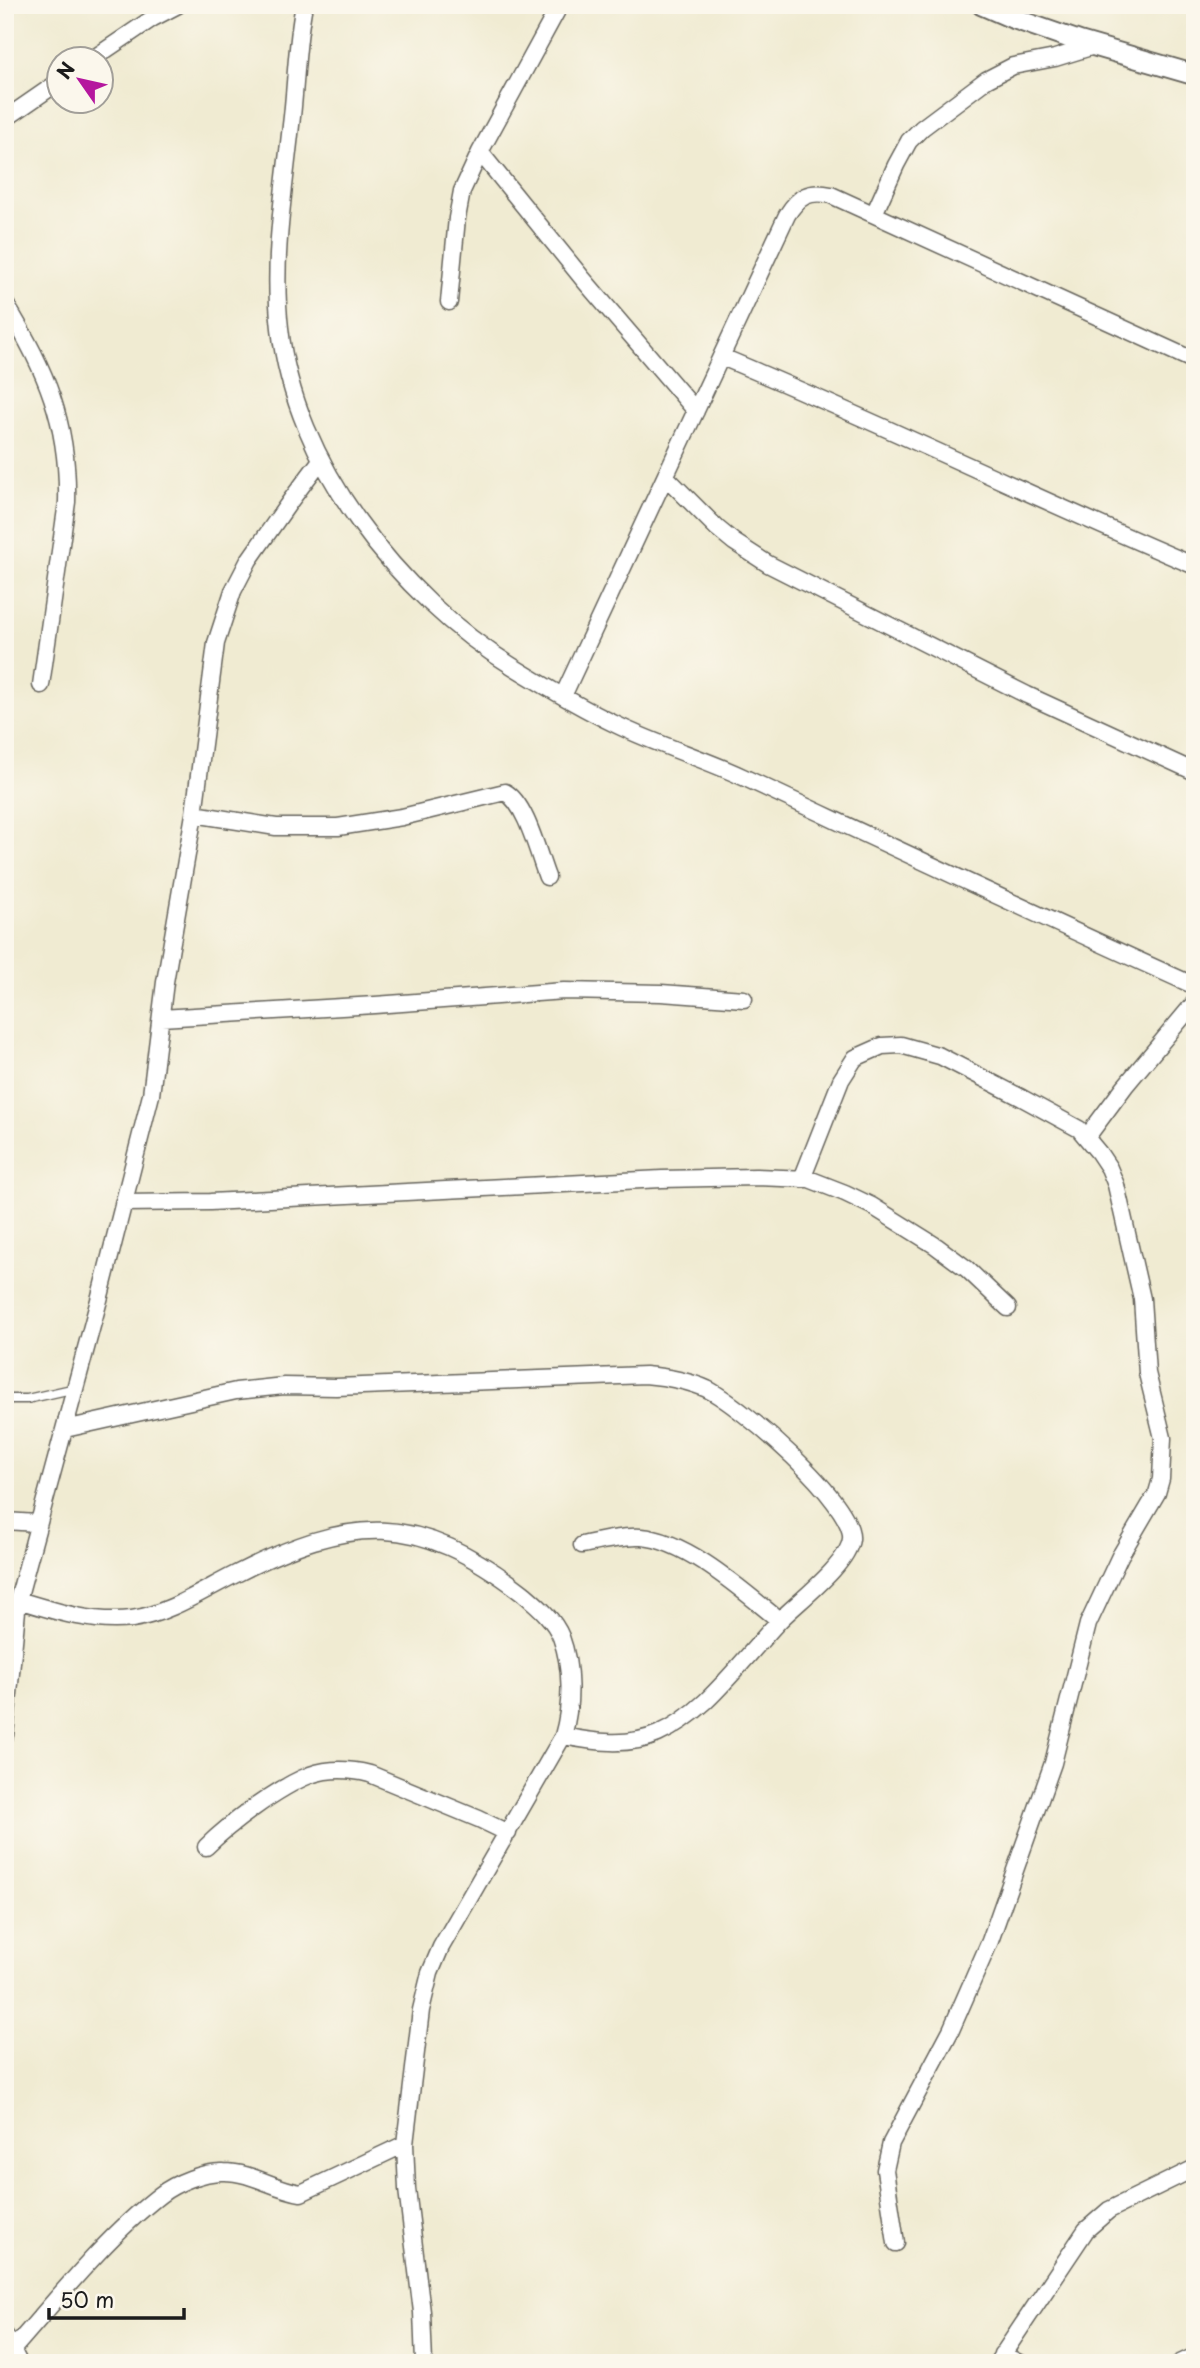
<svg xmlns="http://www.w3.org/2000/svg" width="1200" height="2368" font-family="'Playpen Sans',sans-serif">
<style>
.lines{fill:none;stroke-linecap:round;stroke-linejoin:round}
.service-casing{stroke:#66645c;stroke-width:11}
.minor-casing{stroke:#66645c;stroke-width:19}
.tertiary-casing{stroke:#66645c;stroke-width:23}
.service{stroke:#fff;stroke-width:8}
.minor{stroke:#fff;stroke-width:16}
.tertiary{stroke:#fff;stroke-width:19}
</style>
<rect width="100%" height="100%" fill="#fbf7ec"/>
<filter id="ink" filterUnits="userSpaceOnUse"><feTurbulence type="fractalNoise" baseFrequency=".0143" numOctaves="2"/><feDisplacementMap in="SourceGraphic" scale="14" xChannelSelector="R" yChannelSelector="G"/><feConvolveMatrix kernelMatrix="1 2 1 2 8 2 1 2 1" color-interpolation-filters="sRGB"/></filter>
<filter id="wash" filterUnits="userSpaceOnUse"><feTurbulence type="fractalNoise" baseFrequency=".00686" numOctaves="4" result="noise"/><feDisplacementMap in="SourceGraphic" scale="28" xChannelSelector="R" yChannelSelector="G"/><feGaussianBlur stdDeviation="1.57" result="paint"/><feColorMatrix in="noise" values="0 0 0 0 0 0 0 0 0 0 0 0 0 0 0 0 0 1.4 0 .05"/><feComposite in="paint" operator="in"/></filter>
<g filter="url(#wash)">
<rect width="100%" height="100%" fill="#f0ebd2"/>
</g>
<g filter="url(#ink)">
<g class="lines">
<g class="service-casing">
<path id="service" d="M5,1399H27L76,1388"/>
</g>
<g class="minor-casing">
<path id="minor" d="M304,5C296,44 296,86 291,125C284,192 272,261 280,328C294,462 399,597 512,666C546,687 581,708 617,725C658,745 702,758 743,777C893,847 1043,918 1195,986
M91,60L153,18L178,5
M5,119L60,81
M480,152L583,279L696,411
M874,214L896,165L909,141L922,128L986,80L1013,66L1055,58L1094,46
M449,302L457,218L462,191L480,152L560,5
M5,303C46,369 69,424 67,502L41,685
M722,357C881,423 1036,499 1195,566
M666,477L717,528L734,542L768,564L1027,695L1195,772
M563,696L787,215C799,196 809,190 831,195L1195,361
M194,814L276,827H338L402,817L505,792C526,803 538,854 547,877
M161,1018L375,1005L564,991L661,993L744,999
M1087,1137L1125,1086L1195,1002
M802,1179L841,1080L855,1058L882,1046L901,1045L940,1056L1022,1098L1079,1129L1099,1153L1109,1168L1116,1185L1142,1299L1147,1373L1163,1438L1161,1479L1157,1493L1120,1556L1088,1624L1053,1763L990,1941L951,2030L891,2143L885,2170L896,2243
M123,1203L210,1202L662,1179L756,1177L809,1179L845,1193L872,1206L936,1246L967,1269L1008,1308
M65,1429L236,1391L284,1386L336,1387L645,1375C667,1377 687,1380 707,1389C740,1405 855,1503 851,1539C848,1565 796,1603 778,1622C754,1648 732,1676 706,1701C693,1713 674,1727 658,1734C629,1747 593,1742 563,1736
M5,1521L37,1523
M582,1545C601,1541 622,1536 641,1537C687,1540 744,1592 779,1620
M18,1600C54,1611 94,1624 132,1619C168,1614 202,1591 234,1575C352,1515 416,1511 523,1593C537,1605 554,1619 561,1637C572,1667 572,1705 563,1736L441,1947L430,1973L421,2010L405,2144L407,2189L422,2312L424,2363
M5,1735L18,1600L99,1300L151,1095L165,982L194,814L216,643L233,591L249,560L291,500L321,460
M206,1847C229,1824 279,1787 310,1775C330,1768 350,1769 370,1774L479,1819L508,1833
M5,2335L19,2363
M12,2350C57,2299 106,2237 160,2195C175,2183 205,2171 224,2172C252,2172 274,2189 301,2193L405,2144
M1002,2354L1019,2363
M997,2363L1086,2230L1109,2210L1195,2168
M1180,2363L1195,2356"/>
</g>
<g class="tertiary-casing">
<path id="tertiary" d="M982,5L1012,18L1081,42L1195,75"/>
</g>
<use href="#service" class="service"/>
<use href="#minor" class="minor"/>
<use href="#tertiary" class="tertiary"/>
</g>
</g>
<rect width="1200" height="2368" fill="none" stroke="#fbf7ec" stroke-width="28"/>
<g transform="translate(80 80) rotate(304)"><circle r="33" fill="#fbf7ec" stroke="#a29f99" stroke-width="2"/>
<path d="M0-5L12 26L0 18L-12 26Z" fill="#b5179e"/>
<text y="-10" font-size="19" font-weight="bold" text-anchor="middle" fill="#1c1c1c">N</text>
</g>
<path d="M49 2308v10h135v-10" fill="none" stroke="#1c1c1c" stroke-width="3.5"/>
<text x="60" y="2308" font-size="21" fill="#1c1c1c" stroke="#fbf7ec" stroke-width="5" paint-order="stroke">50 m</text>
</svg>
